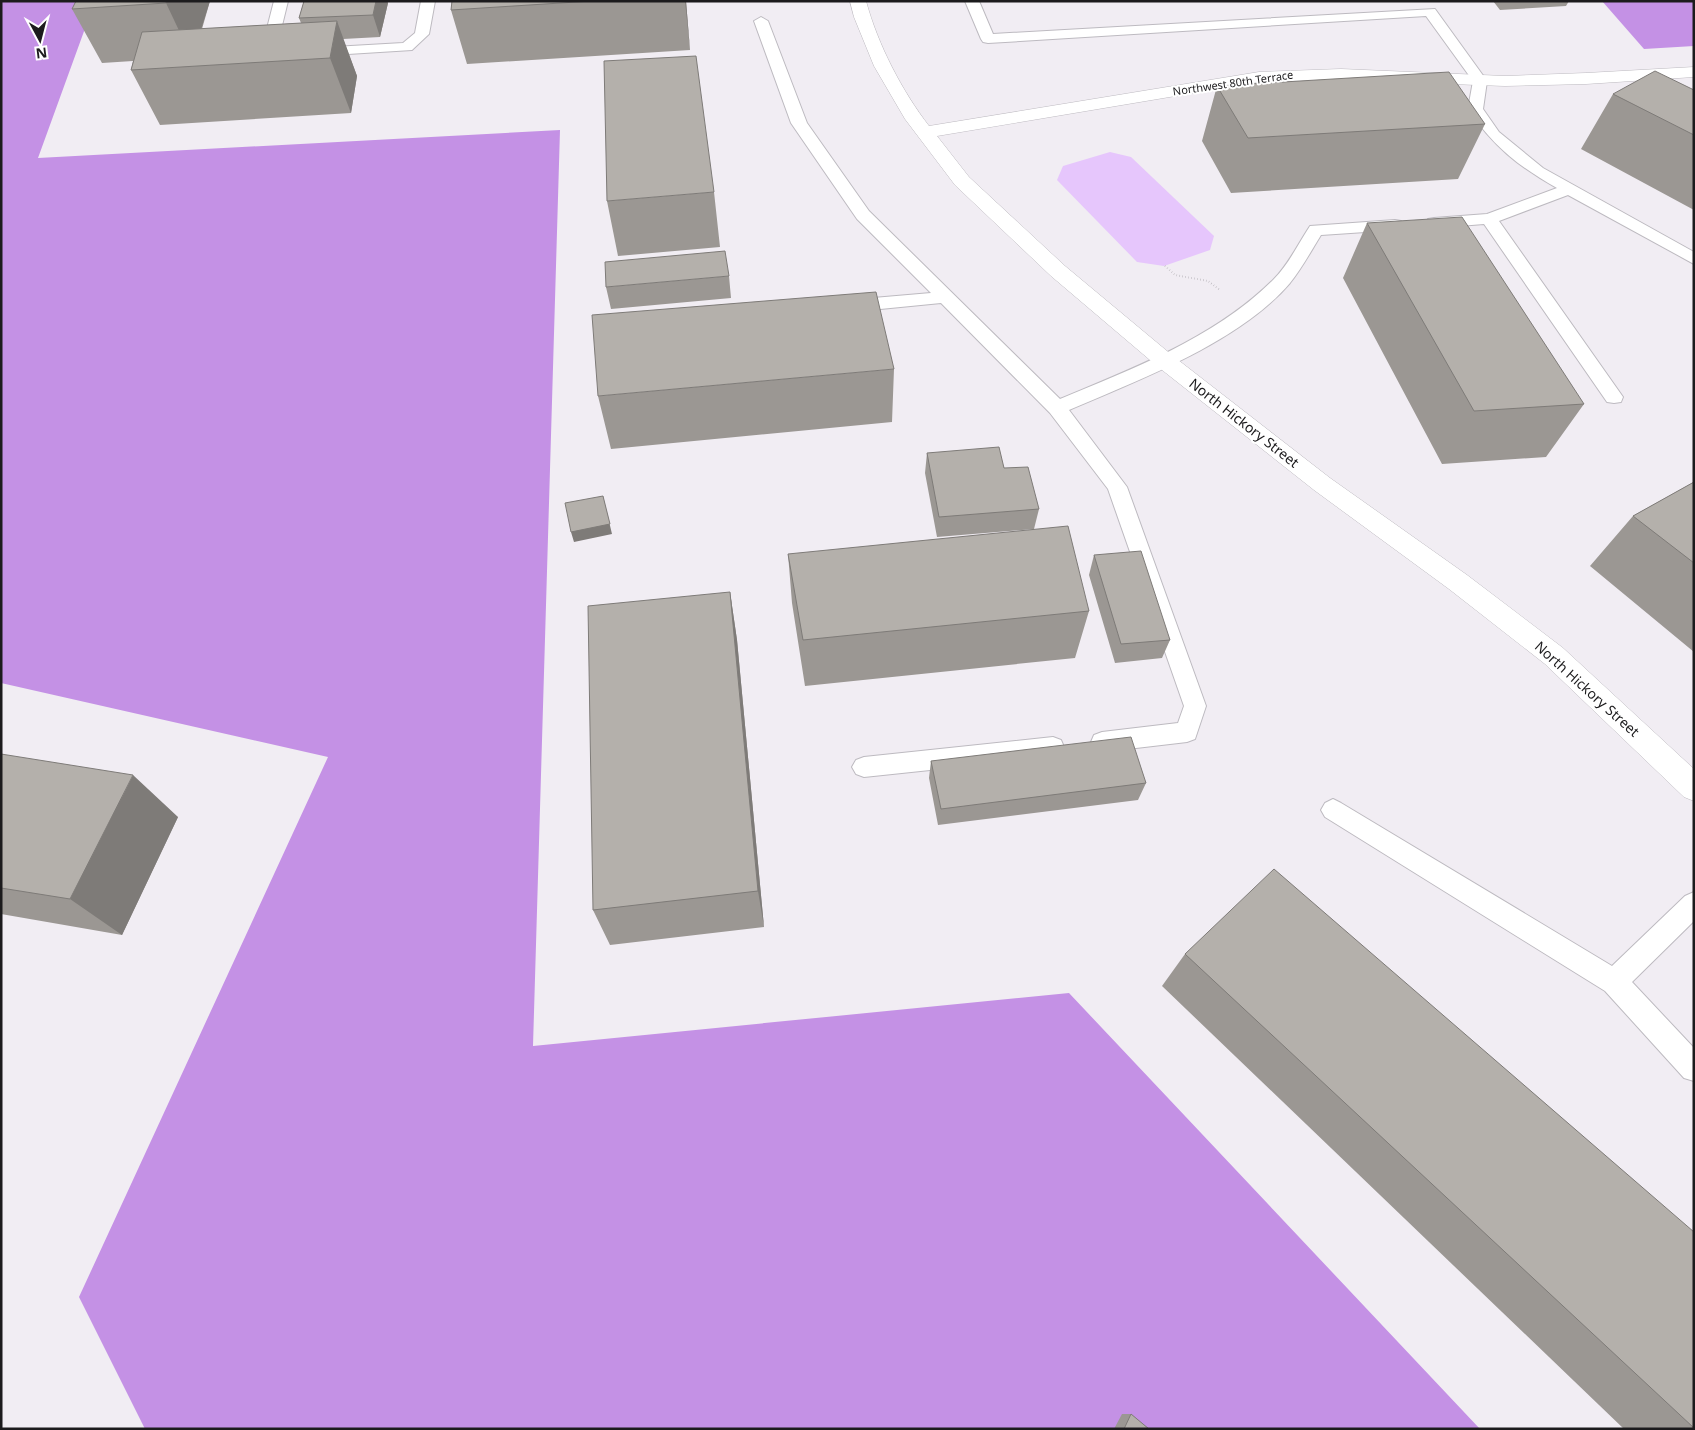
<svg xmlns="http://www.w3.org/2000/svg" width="1695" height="1430" font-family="'Noto Sans',sans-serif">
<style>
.green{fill:#e6c6fc}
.forest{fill:#c491e5}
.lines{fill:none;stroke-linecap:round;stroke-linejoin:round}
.service-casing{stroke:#bdbac0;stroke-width:2}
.minor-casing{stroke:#bdbac0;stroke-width:1}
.path{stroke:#b1aeb3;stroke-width:2;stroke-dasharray:0.5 2.5;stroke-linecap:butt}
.service{fill:#fff;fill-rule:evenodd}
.minor{fill:#fff;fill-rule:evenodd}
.wall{fill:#9b9793}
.shaded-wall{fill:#7e7b78}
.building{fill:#b4b0ab;stroke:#7e7b78}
.labels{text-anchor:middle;stroke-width:4;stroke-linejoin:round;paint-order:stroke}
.far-street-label{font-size:11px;fill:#1c1b1d;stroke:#fff}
.street-label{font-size:14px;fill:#1c1b1d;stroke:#fff}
</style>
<rect width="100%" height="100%" fill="#f1edf3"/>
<path class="green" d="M1110,152L1131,157L1214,236L1210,250L1164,266L1137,262L1057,180L1063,166Z"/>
<path class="forest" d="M1,1H95L38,158L560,130L533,1046L1069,993L1480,1429H145L79,1297L328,757L1,683Z
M1602,1H1694V46L1644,49Z"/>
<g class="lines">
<g class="service-casing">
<path id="service" d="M274,1H288L278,42L287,48L285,51C278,53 267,50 263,44Z
M421,1H435L429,34L412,50L316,56L311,55L309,52L311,49L316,48L403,43L415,33Z
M965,1H979L993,34L1435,9L1487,81L1483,109L1499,132L1543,168L1694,252V264L1568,195L1499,221L1623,397L1621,402L1614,403L1607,402L1484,224L1434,228L1428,227L1426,223L1428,219L1434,218L1487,214L1557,188C1519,167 1492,145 1468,109L1473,81L1426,16L988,43L983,42L981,39Z
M761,17L768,21L807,123L869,211L1060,399C1134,368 1215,338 1274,279C1289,264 1298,244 1310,226L1395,220L1401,221L1403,225L1401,229L1395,230L1321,235C1311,251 1302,268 1290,283C1240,342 1139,380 1069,410L1127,487L1206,706L1195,739L1187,742L1102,752L1094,749L1091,742L1094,735L1102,732L1178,723L1184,706L1108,489L1050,413L941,303L850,312L844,310L841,306L844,302L850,300L931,293L857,219L791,123L754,21Z
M1053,737L1061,740L1064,747L1061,754L1053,757L864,777L856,774L852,767L856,760L864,757Z
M1333,799L1341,803L1612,966L1685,896L1694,892V921L1632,982L1694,1048V1081L1684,1078L1605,991L1325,817L1321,810L1325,803Z"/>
</g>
<g class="minor-casing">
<path id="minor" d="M850,1H866C878,45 902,91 929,126L1259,72L1341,69L1505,76L1586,73L1694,67V77L1586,84L1505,86L1341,80L1259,82L937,136L969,177L1065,266L1173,356L1330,478L1467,575L1563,648L1694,769V801L1684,797L1545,664L1449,589L1314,490L1157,366L1051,276L955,185L905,119L874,66L854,17Z"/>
</g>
<path class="path" d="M1165,266L1175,275L1208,281L1220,290"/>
<use href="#service" class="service"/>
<use href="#minor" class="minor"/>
</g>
<path class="wall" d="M76,1H210L202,29L301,23L299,18L304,1H387L388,3L380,37L343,39L357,76L351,113L160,125L131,70L133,61L102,63L72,9Z
M452,1H686L690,50L467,64L451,10Z
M1493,1H1569L1566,6L1500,10Z
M1217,86L1485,124L1458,179L1231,193L1202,141Z
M1694,90V210L1581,149L1613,94Z
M714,192L720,247L618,256L607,201Z
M1367,223L1584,404L1546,457L1442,464L1343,278Z
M729,276L731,298L611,309L606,287Z
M894,369L892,422L611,449L598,396Z
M927,453L1004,468L1039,509L1034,529L937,537L925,473Z
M1694,482V652L1590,566L1633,516Z
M788,554L1089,611L1075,658L805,686L792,603Z
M1094,555L1170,640L1162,658L1115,663L1089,575Z
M730,592L737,640L764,927L610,945L593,910Z
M1,754L178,817L122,935L1,914Z
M931,761L1146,783L1138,800L938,825L929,778Z
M1185,954L1694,1232V1429H1624L1162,986Z
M1122,1414H1131L1149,1429H1114Z"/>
<path class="shaded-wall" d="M167,1H210L192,58L166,3Z
M376,1H387L388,3L380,37L373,15Z
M685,1H686L690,50Z
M337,21L357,76L351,113L330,58Z
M603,496L612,534L574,542L571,532Z
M730,592L737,640L764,927L758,891Z
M133,775L178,817L122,935L70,899Z"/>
<path class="building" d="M76,1H167L166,3L72,9Z
M304,1H376L373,15L299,18Z
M452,1H592L451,10Z
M337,21L330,58L131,70L142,32Z
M696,56L714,192L607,201L604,61Z
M1655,71L1694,90V135L1613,94Z
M1449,72L1485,124L1248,138L1217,86Z
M1462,217L1584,404L1474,411L1367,223Z
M725,251L729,276L606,287L605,262Z
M876,292L894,369L598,396L592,315Z
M999,447L1004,468L1028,467L1039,509L939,517L927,453Z
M1694,482V563L1633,516Z
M603,496L610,524L571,532L565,503Z
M1068,526L1089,611L803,640L788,554Z
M1141,551L1170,640L1121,644L1094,555Z
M730,592L758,891L593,910L588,606Z
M1131,737L1146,783L941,809L931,761Z
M1,754L133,775L70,899L1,888Z
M1274,869L1694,1232V1428L1185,954Z
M1131,1414L1149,1429H1124Z"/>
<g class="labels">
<g class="far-street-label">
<text transform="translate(1233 83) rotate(-8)" y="4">Northwest 80th Terrace</text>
</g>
<g class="street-label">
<text transform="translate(1244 423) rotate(38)" y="5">North Hickory Street</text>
<text transform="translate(1587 689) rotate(42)" y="5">North Hickory Street</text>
</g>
</g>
<rect width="1695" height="1430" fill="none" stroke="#1c1b1d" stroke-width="5"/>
<g transform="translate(40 40) rotate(173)" stroke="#ffffff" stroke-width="4" paint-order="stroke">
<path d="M0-4L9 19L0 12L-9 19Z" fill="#1c1b1d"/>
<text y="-8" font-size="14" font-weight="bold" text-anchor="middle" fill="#1c1b1d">N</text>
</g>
</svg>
